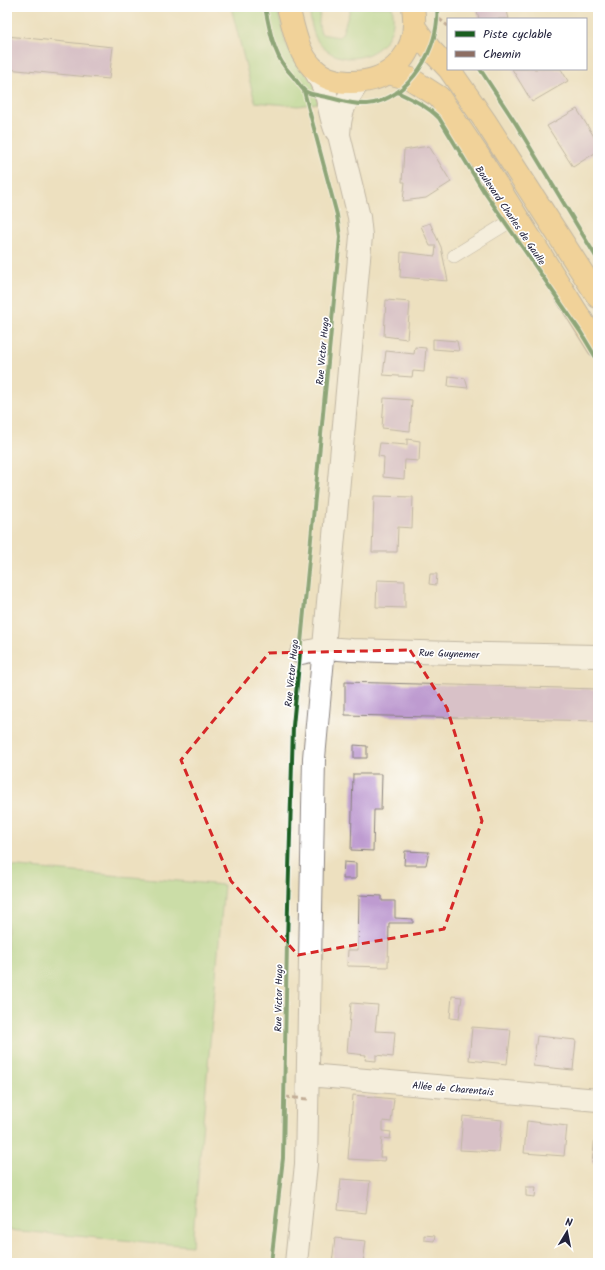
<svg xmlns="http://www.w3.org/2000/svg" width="605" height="1270" font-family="Kalam,sans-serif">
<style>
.green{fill:#a3d98a;stroke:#627e62}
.building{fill:#be9bd0}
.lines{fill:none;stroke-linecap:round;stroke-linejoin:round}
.lane-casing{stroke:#88817d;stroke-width:14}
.street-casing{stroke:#88817d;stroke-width:24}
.primary-casing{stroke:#88817d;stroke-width:24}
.lane{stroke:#fff;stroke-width:13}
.street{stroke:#fff;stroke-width:22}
.primary{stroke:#f5c16b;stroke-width:22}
.quiet{stroke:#8d6e63;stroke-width:3;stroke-dasharray:6 3;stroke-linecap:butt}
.cycleway-casing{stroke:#fff;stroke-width:6}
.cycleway{stroke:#1b5e20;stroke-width:4}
.marked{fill:none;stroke:#d62828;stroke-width:3;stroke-dasharray:8 5;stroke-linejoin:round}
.labels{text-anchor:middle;stroke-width:3.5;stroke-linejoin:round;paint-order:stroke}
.street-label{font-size:10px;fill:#22223b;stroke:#fff}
</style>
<rect width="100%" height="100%" fill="#fff"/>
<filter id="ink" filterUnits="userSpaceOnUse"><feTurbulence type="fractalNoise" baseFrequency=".025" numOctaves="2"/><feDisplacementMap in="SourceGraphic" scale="8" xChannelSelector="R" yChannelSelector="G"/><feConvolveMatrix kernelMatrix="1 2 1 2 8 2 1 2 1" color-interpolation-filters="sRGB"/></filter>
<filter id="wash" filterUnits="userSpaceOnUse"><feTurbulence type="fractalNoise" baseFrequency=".012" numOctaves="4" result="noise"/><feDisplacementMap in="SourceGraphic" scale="16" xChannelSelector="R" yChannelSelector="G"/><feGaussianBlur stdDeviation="0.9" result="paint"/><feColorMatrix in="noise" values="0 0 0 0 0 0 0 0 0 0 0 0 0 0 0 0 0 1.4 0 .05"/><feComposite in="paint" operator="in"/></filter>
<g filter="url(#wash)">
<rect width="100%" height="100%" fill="#ede0bf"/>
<path class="green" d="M231,7H277L286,44L300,66L314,83L318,103L298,106L255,102Z
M309,7H323C318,15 318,25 321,34L339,37L342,34L351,7H392C403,54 340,76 317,40C312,33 310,16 309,7Z
M7,866L224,885L192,1246L7,1230Z"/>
<g id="blocks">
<path class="building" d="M476,7H506L509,19H479Z
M7,36L113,47L109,79L7,69Z
M512,69H561L568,81L532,102Z
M577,109L598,143V151L573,167L547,126Z
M429,146L451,182L426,198L403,201L405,182H402L404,150Z
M430,223L441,247L448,281L400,277L401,252L435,256L436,246H430L421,226Z
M386,300L410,302L407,339L384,336Z
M433,339L457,341L459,351L433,349Z
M415,347L426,348L424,372L413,371L412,377L383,375L386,351L414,354Z
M449,376L465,378L468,388L448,386Z
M384,398L412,400L410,431L382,428Z
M407,439L420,441L419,461L405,460L404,479L383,477L384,457L378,456L380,443L407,445Z
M374,496L413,497L412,528L398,527L397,552H372Z
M430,574H437L436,585L429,584Z
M377,580L405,581V608L376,607Z
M345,682L598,689V721L345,715Z
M354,745L367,746V758H354Z
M353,774H382L381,810H374L373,851L351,850Z
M405,851L429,852L426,865H404Z
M344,862L356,863V879H343Z
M359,895L382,896V901H395V918L413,919V923H389L388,967L347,966L348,950H358Z
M452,996L462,997L459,1019L450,1018Z
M351,1003L378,1005L375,1031L395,1032L393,1057L376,1055V1061L365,1060L366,1055L347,1053Z
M472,1027L511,1030L507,1064L469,1060Z
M537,1036L576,1040L573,1070L533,1066Z
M353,1095L394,1099L391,1122L383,1121V1131L391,1132L390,1139L382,1138L380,1157H385L384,1161L348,1159Z
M463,1116L502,1120L499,1152L460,1150Z
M527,1121L567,1126L564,1156L524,1153Z
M595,1136L598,1137V1164L592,1163Z
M341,1179L370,1181L366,1213L338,1210Z
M526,1187H536L535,1197L526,1196Z
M424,1235L435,1236L434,1241L424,1240Z
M335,1238L366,1241L363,1263H332Z"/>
</g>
</g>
<g filter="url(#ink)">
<use href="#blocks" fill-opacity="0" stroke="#88817d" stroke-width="1"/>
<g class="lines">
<g class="lane-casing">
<path id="lane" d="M454,256L517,217"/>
</g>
<g class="street-casing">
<path id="street" d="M314,69C319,78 325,87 327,98C330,109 331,120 336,131
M301,653L325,648L352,650L487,654L598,656
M308,1075L598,1100
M296,1263L306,1164L314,758L361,236L359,217L339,135C340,111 345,102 358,83"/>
</g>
<g class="primary-casing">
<path id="primary" d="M288,7C294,28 297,52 313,68C323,78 335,82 349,82C394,83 420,51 413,7
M414,26L430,49L448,68
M449,69L485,121L598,297
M388,73L411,79L439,97L480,158L598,346"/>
</g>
<use href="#lane" class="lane"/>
<use href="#street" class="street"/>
<use href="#primary" class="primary"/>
<path class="quiet" d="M438,18L448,26
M284,1097L308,1099"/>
<g class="cycleway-casing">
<path id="cycleway" d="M265,7C269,27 273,51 285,67C288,71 292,75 295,79C298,82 301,88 305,91C310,95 324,96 331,98C343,101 354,105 367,104C409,100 441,47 437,7
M480,69L516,124L598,260
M397,92C412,99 427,106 439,118L483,190L580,331L598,361
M271,1263L283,1158L287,942L293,726L340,237L337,215L304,91"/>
</g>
<use href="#cycleway" class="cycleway"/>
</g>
</g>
<path d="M0 0H605V1270H0ZM410,650L447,708L482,821L444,929L298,955L231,881L181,760L269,653Z" fill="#ede0bf" fill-opacity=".55" fill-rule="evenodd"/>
<path class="marked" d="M410,650L447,708L482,821L444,929L298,955L231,881L181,760L269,653Z"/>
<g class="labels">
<g class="street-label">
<text transform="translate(511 215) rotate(56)" y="4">Boulevard Charles de Gaulle</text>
<text transform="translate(322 351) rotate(-85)" y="4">Rue Victor Hugo</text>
<text transform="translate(449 653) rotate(2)" y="4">Rue Guynemer</text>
<text transform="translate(291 673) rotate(-84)" y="4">Rue Victor Hugo</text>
<text transform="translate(278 998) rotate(-89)" y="4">Rue Victor Hugo</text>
<text transform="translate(453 1088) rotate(5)" y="4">Allée de Charentais</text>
</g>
</g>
<rect width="605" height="1270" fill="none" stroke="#fff" stroke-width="24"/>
<rect x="447" y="18" width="140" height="52" fill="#ffffff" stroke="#a7a7b1"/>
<rect x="455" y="31" width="20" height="6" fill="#1b5e20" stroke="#a7a7b1"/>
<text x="483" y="38" font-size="12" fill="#22223b">Piste cyclable</text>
<rect x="455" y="51" width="20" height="6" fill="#8d6e63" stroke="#a7a7b1"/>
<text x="483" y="58" font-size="12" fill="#22223b">Chemin</text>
<g transform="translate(567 1232) rotate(10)" stroke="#ffffff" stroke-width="3" paint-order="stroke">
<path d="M0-3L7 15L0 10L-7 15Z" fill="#22223b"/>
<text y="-6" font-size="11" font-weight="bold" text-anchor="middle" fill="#22223b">N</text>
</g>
</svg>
